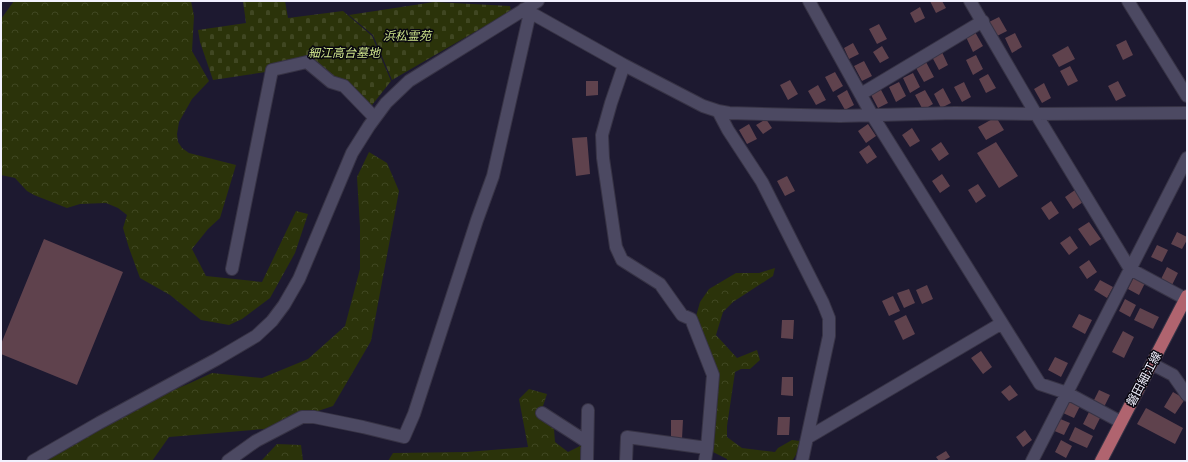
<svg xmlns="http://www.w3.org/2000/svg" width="1188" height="462" font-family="'Source Serif 4','Noto Sans JP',serif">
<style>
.forest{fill:url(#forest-crowns)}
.cemetery{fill:url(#cemetery-stones)}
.building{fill:#5f424d}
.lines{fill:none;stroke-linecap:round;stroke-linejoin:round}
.minor-casing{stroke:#373345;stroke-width:14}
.major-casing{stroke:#373345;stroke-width:14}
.minor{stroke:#4c4962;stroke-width:12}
.major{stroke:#b0646f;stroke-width:12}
.labels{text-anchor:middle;stroke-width:3;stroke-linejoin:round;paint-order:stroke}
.park-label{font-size:12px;font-style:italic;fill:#cee48b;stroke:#07060f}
.street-label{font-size:12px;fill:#f2f1fe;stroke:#07060f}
</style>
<defs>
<pattern id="forest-crowns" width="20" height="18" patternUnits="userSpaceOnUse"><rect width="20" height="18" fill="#2b330a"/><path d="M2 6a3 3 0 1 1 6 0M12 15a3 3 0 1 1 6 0" fill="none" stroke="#404722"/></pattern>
<pattern id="cemetery-stones" width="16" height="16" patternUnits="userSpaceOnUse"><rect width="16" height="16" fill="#2b330a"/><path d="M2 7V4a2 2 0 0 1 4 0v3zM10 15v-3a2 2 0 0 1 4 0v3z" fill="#404722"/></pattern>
</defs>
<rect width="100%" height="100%" fill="#1d1930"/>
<path class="forest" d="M14,1H191L194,16L192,51L209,81L192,99L179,122L177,134L178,142L182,148L189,153L236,165L220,218L208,229L192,249L206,276L262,282L296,211L308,214L295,253L270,298L242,319L229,325L201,320L170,295L140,278L129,248L123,228L127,215L118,208L106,203L80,204L67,208L34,195L27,191L15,178L1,175V19Z
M369,152L387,163L399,191L371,341L333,406L264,429L169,437L152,461H29L110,416L188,384L212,373L262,378L308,359L345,326L360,269V227L357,177Z
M775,268L773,276L733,302L723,312L716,335L737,358L757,350L760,360L750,369H741L735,372L727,426V437L742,448L775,452L778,448L792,440L800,441L796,455L792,461H727V459L709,450L712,425L715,363L695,320L700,302L709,289L736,273H759Z
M529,389L547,394L539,418L554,429L555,442L568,452L582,445V461H388L393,453L467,452L528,447L519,399Z
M277,444L301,445L303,461H261Z"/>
<path class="cemetery" d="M243,1H285L288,18L343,11L372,36L391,81L365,114L342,86L311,65L213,80L200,42L198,30L246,23Z
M434,2L510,6L511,11L392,80L373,35L349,15Z"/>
<path class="building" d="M930,1H942L946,8L936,13Z
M920,7L925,18L915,23L910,13Z
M999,17L1007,31L997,36L989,22Z
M879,24L887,39L877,44L869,29Z
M975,32L983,46L973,52L966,37Z
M1015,33L1022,47L1012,53L1005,38Z
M1126,40L1133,55L1123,60L1116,45Z
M853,43L859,54L849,59L844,48Z
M882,46L889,58L880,63L873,52Z
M1068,46L1075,59L1059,67L1052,55Z
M941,50L948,65L939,70L931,55Z
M976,55L983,69L973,75L966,60Z
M864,61L872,76L862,81L854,66Z
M926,62L934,77L924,82L916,68Z
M1070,66L1078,81L1068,86L1060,71Z
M835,72L843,86L833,92L825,77Z
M913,73L920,87L910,93L903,78Z
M988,74L996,88L986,93L979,79Z
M790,80L798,94L788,100L780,85Z
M586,81H598V95L586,96Z
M1118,81L1126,96L1116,101L1108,86Z
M899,82L906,96L896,102L889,87Z
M964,82L971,97L962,102L954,87Z
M1044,83L1051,98L1042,103L1034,89Z
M818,85L826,100L816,105L808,91Z
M880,88L888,103L878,108L870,93Z
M943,88L951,103L941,108L934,94Z
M847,90L854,105L845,110L837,96Z
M925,90L933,104L923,110L915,95Z
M996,117L1004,130L986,140L978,127Z
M766,119L772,128L763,134L756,125Z
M749,124L757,139L747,144L739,130Z
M868,124L876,136L866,143L858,131Z
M912,128L920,141L910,147L902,135Z
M587,137L590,174L576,176L572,138Z
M941,142L949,154L939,161L931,149Z
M996,142L1018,176L999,188L977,153Z
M869,145L877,157L867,164L859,152Z
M942,174L950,186L940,193L932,181Z
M787,176L795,191L785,196L777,181Z
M978,184L986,196L976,203L968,190Z
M1075,190L1083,202L1073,209L1065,197Z
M1051,201L1059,213L1049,220L1041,208Z
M1089,222L1101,239L1090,246L1078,229Z
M1177,232L1187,237V240L1182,249L1171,244Z
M1070,236L1078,248L1069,255L1060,243Z
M44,239L123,272L77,385L1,354V344Z
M1157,245L1168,250L1162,262L1151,257Z
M1089,260L1097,272L1087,279L1079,267Z
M1167,267L1178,273L1172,285L1161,279Z
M1134,277L1145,283L1139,295L1128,289Z
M1100,280L1113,287L1107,298L1094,290Z
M927,285L933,299L922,304L916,290Z
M909,289L915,303L904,308L897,293Z
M893,296L900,311L889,316L882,301Z
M1125,299L1136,305L1130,317L1119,311Z
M1140,308L1159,317L1153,329L1134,320Z
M1079,314L1092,320L1085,334L1072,327Z
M906,315L915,334L903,340L894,321Z
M782,320H794L793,339L781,338Z
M1123,331L1134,337L1124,358L1112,352Z
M981,351L992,367L983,374L971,358Z
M1055,357L1068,363L1061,377L1048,370Z
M782,377H793V396L781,395Z
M1010,385L1018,395L1009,401L1001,392Z
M1099,390L1110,395L1104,407L1093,402Z
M1173,392L1185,399L1175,414L1164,407Z
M1069,401L1080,406L1074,418L1063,413Z
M1146,408L1183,428L1175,444L1137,424Z
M1089,412L1100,418L1094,430L1083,424Z
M778,417H790L789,435H777Z
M1058,418L1070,423L1064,435L1052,430Z
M671,420H683L682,439L671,438Z
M1075,427L1093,436L1087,448L1069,440Z
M1025,430L1032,440L1023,447L1016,437Z
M1061,440L1072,446L1066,458L1055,452Z
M946,451L950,457L943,461H939L936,457Z"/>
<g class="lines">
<g class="minor-casing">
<path id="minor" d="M809,1L872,115L1040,384L1067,393L1121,422
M970,1L1036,114L1130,269L1186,299
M1128,1L1187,96
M524,9L624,65L703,106L718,111L728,130L762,182L823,303L829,318V336L802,461
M624,65L611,103L602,135L603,158L616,247L622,260L660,284L682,315L691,319L713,375L707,448L705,461
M861,94L983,21
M718,111L729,113L840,116L955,113L1036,114L1187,113
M232,269L272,70L307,62L331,82L344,86L375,118
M1152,364L1173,375L1187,395
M542,413L587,442
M807,438L1002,323
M33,461L99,423L217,359L256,336L272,321L284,305L299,279L352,153L369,126L386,103L409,81L538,1
M228,461L256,441L302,417H314L363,427L404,437L414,414L477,220L493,176L529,17L524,9
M587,461L588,410
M626,461L627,437L707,448
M1032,461L1187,158"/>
</g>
<g class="major-casing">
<path id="major" d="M1101,461L1187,296"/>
</g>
<use href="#minor" class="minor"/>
<use href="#major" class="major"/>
</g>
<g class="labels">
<g class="park-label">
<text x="407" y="40">浜松霊苑</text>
<text x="344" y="57">細江高台墓地</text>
</g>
<g class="street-label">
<text transform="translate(1144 379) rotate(-62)" y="4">磐田細江線</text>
</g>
</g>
<rect width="1188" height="462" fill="none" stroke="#f2f1fe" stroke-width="4"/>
</svg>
